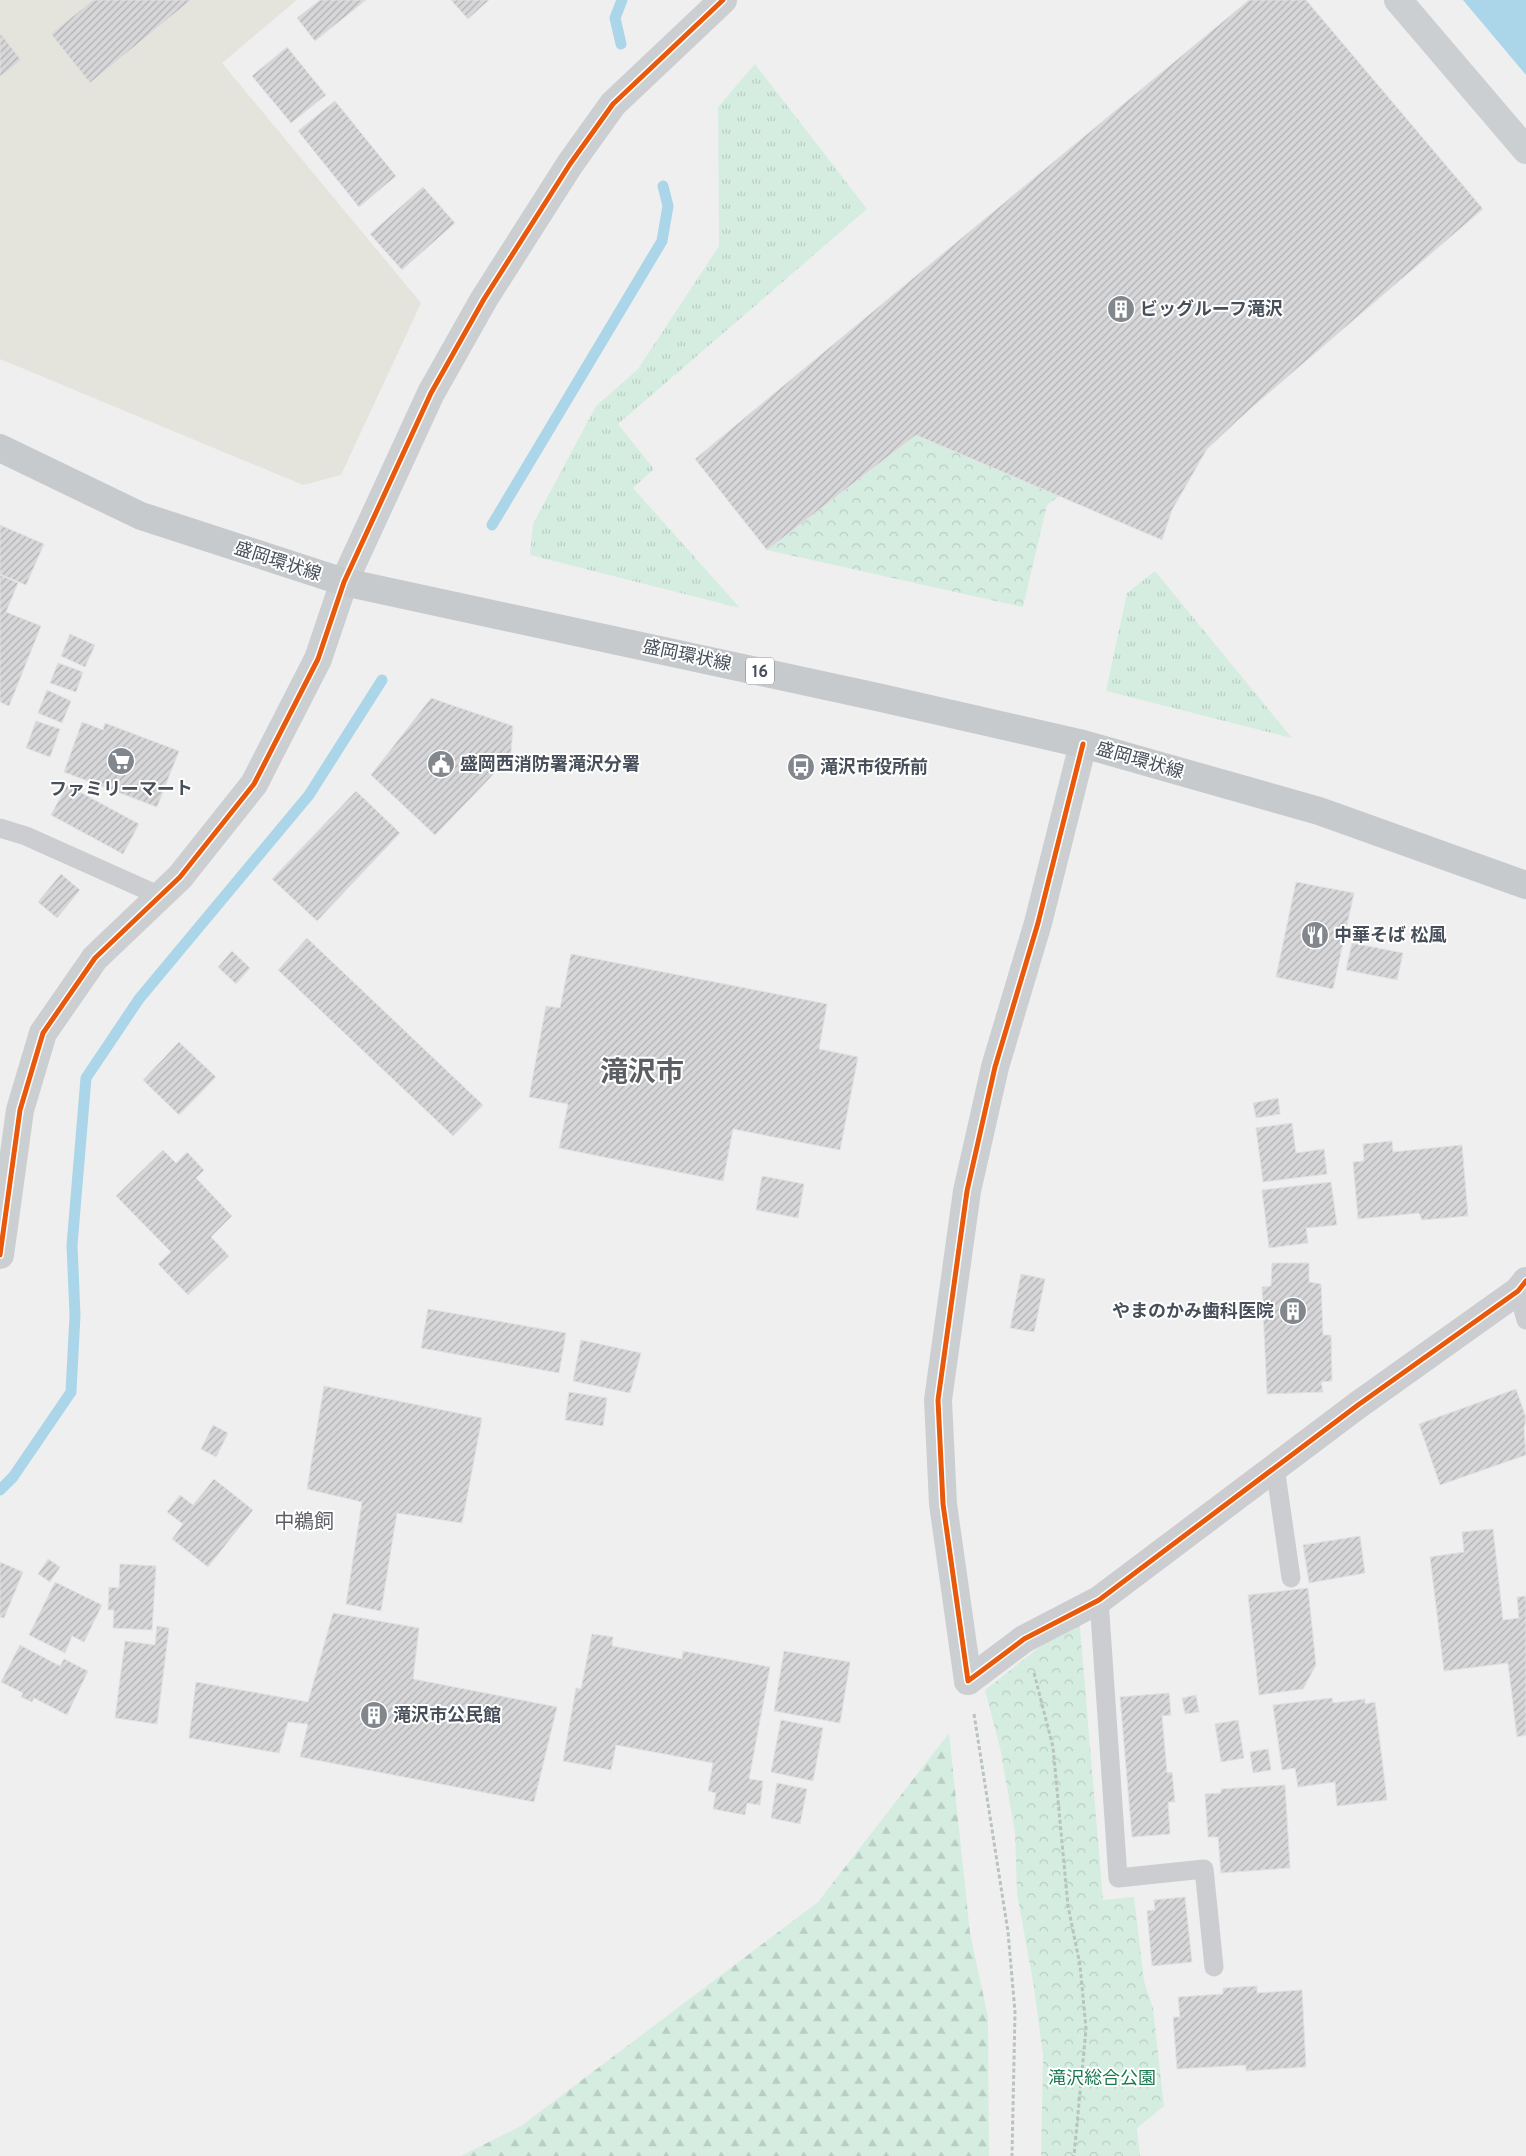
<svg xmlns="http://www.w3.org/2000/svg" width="1526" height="2156" font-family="Overpass,'Noto Sans JP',sans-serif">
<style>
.commercial{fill:#e4e3dc}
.grass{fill:url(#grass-tufts)}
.forest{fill:url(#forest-firs)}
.park{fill:url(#park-crowns)}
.water{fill:#abd6e9}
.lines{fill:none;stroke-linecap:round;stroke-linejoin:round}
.stream{stroke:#abd6e9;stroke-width:11}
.building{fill:url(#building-hatch);stroke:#e1e1e2}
.path{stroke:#b9c3c1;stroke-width:3;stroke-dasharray:4 2.5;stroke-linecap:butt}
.lane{stroke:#cbcdd0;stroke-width:19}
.street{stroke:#cbcdd0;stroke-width:28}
.secondary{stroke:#cccfd1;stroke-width:28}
.primary{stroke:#c7cacd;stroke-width:28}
.cycleway-casing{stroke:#fff;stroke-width:8}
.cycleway{stroke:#e8590c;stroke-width:5}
.labels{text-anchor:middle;stroke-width:4;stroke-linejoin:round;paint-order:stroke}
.shield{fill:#fff;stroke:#7e848c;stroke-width:1}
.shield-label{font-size:16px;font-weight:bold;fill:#474f5a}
.poi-label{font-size:18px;font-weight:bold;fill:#474f5a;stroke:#fff;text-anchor:start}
.street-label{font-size:18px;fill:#474f5a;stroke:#fff}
.park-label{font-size:18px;fill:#1c7853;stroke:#fff}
.quarter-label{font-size:20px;fill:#5b5e63;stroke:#fff}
.town-label{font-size:28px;font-weight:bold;fill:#5b5e63;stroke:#fff}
</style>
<defs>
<pattern id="grass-tufts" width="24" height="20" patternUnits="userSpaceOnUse" patternTransform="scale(1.25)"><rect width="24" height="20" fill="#d5ede1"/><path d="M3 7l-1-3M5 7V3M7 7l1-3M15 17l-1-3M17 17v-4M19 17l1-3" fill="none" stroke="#b8cdc3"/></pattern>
<pattern id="forest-firs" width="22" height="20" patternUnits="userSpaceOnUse" patternTransform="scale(1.25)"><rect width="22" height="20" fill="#d5ede1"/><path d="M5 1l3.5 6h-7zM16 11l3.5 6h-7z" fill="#b8cdc3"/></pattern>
<pattern id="park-crowns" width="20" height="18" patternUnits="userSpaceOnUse" patternTransform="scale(1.25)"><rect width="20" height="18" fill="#d5ede1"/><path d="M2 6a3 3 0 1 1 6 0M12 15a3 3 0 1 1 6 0" fill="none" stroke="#b8cdc3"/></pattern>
<pattern id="building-hatch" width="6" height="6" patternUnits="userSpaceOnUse" patternTransform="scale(1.25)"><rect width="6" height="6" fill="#d7d7d9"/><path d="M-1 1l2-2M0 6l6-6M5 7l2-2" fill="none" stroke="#b0b1b3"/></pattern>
</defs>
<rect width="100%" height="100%" fill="#f0efef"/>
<path class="commercial" d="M0,0H297L222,63L421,303L341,475L303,485L0,359Z"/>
<path class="grass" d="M755,64L867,209L618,424L654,469L633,488L740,608L530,555L533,524L596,406L638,369L719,246L718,107Z
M1155,571L1292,738L1106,691L1127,593Z"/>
<path class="forest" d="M949,1733L970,1933L988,2017L989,2156H461L521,2126L818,1902Z"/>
<path class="park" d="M916,435L1059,496L1047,505L1023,607L767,550Z
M1079,1616L1103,1900L1134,1897L1144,1981L1153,2008L1164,2106L1137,2128L1140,2156H1041L1043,2056L1034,1987L1017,1894L1015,1832L1000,1748L985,1690Z"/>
<path class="water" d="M1463,0H1526V75Z"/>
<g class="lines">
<path class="stream" d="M621,44L615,18L622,0
M492,525L662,241L668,206L663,186
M0,1490L13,1477L71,1392L75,1315L72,1245L86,1078L139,999L309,795L382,680"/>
</g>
<path class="building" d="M93,0H191L90,83L51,34Z
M320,0H366L315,41L297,18Z
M451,0H489L468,19Z
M1249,0H1306L1483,209L1250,409L1207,449L1172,510L1162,540L916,435L767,550L695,459Z
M0,33L21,60L0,77Z
M287,47L326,95L291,123L252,76Z
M335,101L396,176L359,207L298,131Z
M423,187L455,223L402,270L370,234Z
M0,525L44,544L26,585L0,574Z
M0,575L18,583L6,612L41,626L9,706L0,702Z
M70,634L95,645L85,667L61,656Z
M58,663L83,672L76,692L50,683Z
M47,690L71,701L62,723L38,713Z
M431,698L513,726L511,753L490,778L435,835L371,775Z
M36,721L60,729L50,757L26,748Z
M82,722L103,730L105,723L179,751L157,807L64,772Z
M67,785L139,824L123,854L51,815Z
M356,791L400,833L317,921L272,879Z
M61,874L80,890L57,918L38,902Z
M1296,882L1354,893L1333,989L1276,977Z
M307,938L483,1105L453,1136L278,970Z
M1352,943L1403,953L1397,980L1346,970Z
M232,951L250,968L236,984L218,967Z
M571,954L827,1004L819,1049L858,1057L840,1150L733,1129L723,1181L559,1148L568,1104L529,1097L546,1006L560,1008Z
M179,1042L216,1077L179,1115L143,1080Z
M1278,1098L1280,1114L1256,1118L1253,1103Z
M1292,1123L1296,1153L1324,1149L1327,1174L1263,1182L1256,1128Z
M1392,1141L1393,1152L1462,1145L1468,1216L1422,1220L1419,1213L1358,1219L1353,1162L1364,1161L1363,1144Z
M163,1150L176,1163L187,1152L204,1170L196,1178L232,1216L211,1237L229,1256L188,1295L158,1264L171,1252L116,1196Z
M762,1176L804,1184L798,1218L756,1210Z
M1331,1182L1337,1225L1306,1228L1308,1243L1269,1248L1262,1190Z
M1272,1263H1309V1282L1321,1284L1323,1335H1331L1332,1381L1321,1382L1323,1392L1267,1394L1262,1287L1271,1286Z
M1021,1274L1045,1279L1034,1332L1010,1328Z
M428,1309L566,1333L559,1373L421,1348Z
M581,1340L641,1353L630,1393L573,1381Z
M324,1386L482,1418L462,1523L397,1513L381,1611L346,1604L362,1502L307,1489Z
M1516,1389L1526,1418L1524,1429L1526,1455L1440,1485L1419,1424Z
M569,1392L607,1398L603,1426L565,1420Z
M213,1425L228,1433L216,1457L201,1449Z
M214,1479L253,1510L208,1567L172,1539L183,1524L167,1512L180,1495L193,1505Z
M1493,1529L1503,1620L1519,1618L1517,1597L1526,1596V1735L1517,1737L1508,1663L1444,1671L1430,1557L1464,1552L1462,1532Z
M1360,1536L1365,1573L1309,1583L1303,1545Z
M48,1559L60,1567L50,1582L38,1574Z
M0,1562L23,1572L4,1618L0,1617Z
M120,1564L156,1566L152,1630L113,1628L114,1610H108L109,1587L119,1588Z
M55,1582L102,1605L84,1642L72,1636L65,1653L29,1635Z
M1308,1588L1316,1665L1303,1689L1259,1695L1248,1595Z
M333,1613L419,1628L413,1679L557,1707L534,1802L300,1757L308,1724L288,1722L279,1753L189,1738L196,1682L308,1702Z
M157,1626L169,1628L157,1724L115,1718L125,1641L155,1645Z
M592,1634L613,1637L612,1646L682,1659L683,1651L770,1667L749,1779L763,1781L760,1805L747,1803L745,1815L713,1809L716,1793L708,1791L713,1763L616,1745L611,1770L563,1761L576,1688L581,1689Z
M20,1645L60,1666L64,1659L88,1671L67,1715L34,1698L32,1702L21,1697L23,1693L1,1682Z
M784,1651L850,1662L840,1723L774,1711Z
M1169,1693L1171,1715L1162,1716L1167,1773L1172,1772L1175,1802H1168L1170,1834L1132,1837L1120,1697Z
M1196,1695L1199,1712L1185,1714L1182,1698Z
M1332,1698L1333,1703L1365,1699V1704L1375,1702L1387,1800L1337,1806L1335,1782L1298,1787L1295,1768L1282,1770L1273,1705Z
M781,1720L823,1728L813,1781L771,1772Z
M1238,1720L1244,1758L1221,1762L1215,1724Z
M1268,1749L1271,1770L1253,1773L1250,1752Z
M777,1783L807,1789L800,1824L771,1818Z
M1285,1785L1290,1868L1221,1873L1218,1837H1208L1205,1794L1221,1793V1789Z
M1185,1897L1192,1962L1152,1966L1147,1911L1155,1910L1154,1900Z
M1257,1986V1993L1302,1990L1306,2067L1246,2071V2065L1177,2069L1173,2017H1180L1178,1997L1223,1994V1988Z"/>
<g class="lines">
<path class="path" d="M1034,1673L1053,1747L1068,1906L1080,1965L1086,2029L1074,2156
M974,1714L1008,1932L1015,2012L1012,2156"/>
<path class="lane" d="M0,828L26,836L160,896
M1518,1291L1526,1320
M1275,1467L1291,1578
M1099,1600L1118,1878L1204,1869L1214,1967"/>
<path class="street" d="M968,1681L1024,1639L1099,1600L1358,1405L1518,1291L1526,1281"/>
<path class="secondary" d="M1398,0L1526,150
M0,1255L20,1110L43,1033L95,958L180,877L254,784L318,659L344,582L431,393L484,299L570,164L613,104L723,0
M968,1681L943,1504L938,1400L967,1191L995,1067L1038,923L1083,744"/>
<path class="primary" d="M0,448L141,516L344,582L877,697L1083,744L1319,811L1526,885"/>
<g class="cycleway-casing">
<path id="cycleway" d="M1083,744L1038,923L995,1067L967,1191L938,1400L943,1504L968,1681L1024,1639L1099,1600L1358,1405L1518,1291L1526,1281
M0,1255L20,1110L43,1033L95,958L180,877L254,784L318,659L344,582L431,393L484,299L570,164L613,104L723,0"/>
</g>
<use href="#cycleway" class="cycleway"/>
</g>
<defs>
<g id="building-disc" transform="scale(1.4375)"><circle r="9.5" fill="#82878e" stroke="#fff"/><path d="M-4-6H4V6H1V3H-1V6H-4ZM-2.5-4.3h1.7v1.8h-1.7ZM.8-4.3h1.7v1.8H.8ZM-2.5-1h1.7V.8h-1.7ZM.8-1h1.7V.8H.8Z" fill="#fff"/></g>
<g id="supermarket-disc" transform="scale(1.4375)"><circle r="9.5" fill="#82878e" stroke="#fff"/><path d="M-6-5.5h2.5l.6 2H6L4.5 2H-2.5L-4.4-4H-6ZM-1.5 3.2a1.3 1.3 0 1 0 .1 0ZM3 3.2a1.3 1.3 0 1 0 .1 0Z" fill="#fff"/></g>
<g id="civic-disc" transform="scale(1.4375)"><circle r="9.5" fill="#82878e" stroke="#fff"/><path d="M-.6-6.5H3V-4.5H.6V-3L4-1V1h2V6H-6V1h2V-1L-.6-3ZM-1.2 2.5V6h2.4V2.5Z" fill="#fff"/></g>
<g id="bus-disc" transform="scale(1.4375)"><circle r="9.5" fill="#82878e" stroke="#fff"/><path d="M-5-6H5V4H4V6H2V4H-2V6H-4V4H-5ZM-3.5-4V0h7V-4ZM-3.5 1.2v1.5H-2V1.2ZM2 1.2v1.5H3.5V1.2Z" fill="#fff"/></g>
<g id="restaurant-disc" transform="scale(1.4375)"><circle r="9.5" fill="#82878e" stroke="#fff"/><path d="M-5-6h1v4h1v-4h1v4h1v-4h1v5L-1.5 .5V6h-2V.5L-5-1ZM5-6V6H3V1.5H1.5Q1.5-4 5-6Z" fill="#fff"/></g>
</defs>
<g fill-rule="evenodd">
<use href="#building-disc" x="1121" y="309"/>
<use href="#supermarket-disc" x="121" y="761"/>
<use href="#civic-disc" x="441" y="764"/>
<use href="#bus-disc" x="801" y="767"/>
<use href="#restaurant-disc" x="1315" y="935"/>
<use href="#building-disc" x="1293" y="1311"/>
<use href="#building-disc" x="374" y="1715"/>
</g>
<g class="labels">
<rect class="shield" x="746" y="657.5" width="28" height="27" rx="4"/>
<g class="shield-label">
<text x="760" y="677">16</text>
</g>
<g class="poi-label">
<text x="1140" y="315">ビッグルーフ滝沢</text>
<text x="460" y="770">盛岡西消防署滝沢分署</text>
<text x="820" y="773">滝沢市役所前</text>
<text x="121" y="795" text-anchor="middle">ファミリーマート</text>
<text x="1334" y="941">中華そば 松風</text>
<text x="1274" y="1317" text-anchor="end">やまのかみ歯科医院</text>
<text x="393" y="1721">滝沢市公民館</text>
</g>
<g class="street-label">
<text transform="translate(278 561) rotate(18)" y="6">盛岡環状線</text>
<text transform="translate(687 655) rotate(12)" y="6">盛岡環状線</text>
<text transform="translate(1140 760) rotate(16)" y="6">盛岡環状線</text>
</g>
<g class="park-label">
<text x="1102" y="2084">滝沢総合公園</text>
</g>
<g class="quarter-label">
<text x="304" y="1528">中鵜飼</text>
</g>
<g class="town-label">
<text x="642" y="1081">滝沢市</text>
</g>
</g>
</svg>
